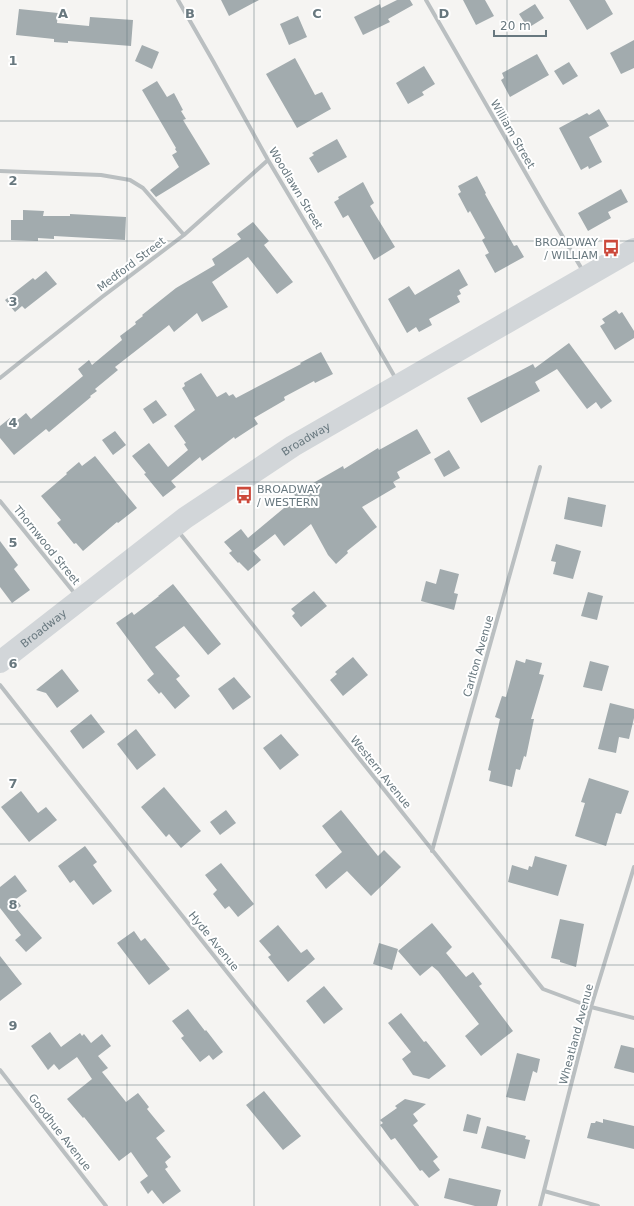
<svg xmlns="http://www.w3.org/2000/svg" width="634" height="1206" font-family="'DejaVu Sans',sans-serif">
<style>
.building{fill:#a2abae}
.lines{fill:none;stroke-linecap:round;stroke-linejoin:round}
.street{stroke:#babfc1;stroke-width:4}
.secondary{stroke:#d2d6d9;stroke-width:22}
.grid{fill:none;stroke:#68787f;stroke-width:1;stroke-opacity:0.55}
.labels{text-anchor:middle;stroke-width:4;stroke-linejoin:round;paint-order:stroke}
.street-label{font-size:11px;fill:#68787f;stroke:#fff}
.poi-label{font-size:11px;fill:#68787f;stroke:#fff;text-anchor:end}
.grid-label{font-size:13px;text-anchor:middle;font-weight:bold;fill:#68787f;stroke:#fff;stroke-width:4;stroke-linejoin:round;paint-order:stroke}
</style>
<rect width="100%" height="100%" fill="#f5f4f2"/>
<path class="building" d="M221,0H259L229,16Z
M397,0H410L413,5L388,19L390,22L363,35L354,17L380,4L381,8Z
M463,0H485L494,16L476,25Z
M569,0H605L613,14L587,30Z
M535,4L544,18L528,28L519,14Z
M19,9L58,13L57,23L89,26L90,17L133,20L131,46L68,41V43L54,42V39L16,35Z
M298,16L307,37L289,45L280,24Z
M634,40V68L621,74L610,53Z
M142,45L159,52L152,69L135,61Z
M537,54L549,75L510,97L501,80L504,78L502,73Z
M295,58L315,95L322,92L331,109L297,128L266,74Z
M569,62L578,76L563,85L554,71Z
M424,66L435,84L422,92L424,95L408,104L396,83Z
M157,81L167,97L174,93L183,110L181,111L186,119L183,120L210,164L156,197L150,190L179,167L172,155L177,152L175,149L176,148L142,90Z
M599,109L609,126L589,137L602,162L589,169L588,166L581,170L559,128L587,113L589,115Z
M337,139L347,157L318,173L309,158L314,155L312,153Z
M477,176L486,193L485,194L514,246L517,245L524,257L495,273L485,255L489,253L482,240L485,238L470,211L468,213L458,194L461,192L458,186Z
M363,182L374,203L370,206L395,247L374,260L348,215L343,218L334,202L339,199L338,197Z
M621,189L628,202L608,212L611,218L588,231L578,213Z
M23,210L44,211L43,216H70V214L126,217L125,240L54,236V239L38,238V241L11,240V220H23Z
M253,222L269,241L264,245L293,282L277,294L248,257L212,282L228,307L202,322L197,313L174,332L169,325L115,367L118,370L95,389L97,391L90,396L91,397L49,432L46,429L14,455L0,438V426L10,418L14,423L26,413L31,419L83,376L78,369L89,360L92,365L122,340L120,336L136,324L135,322L143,316L142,315L176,288L215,265L212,259L241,239L237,234Z
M459,269L468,285L459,290L461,294L457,296L460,302L429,319L432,325L419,332L416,327L407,333L388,299L409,286L415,295Z
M46,271L57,284L25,309L22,306L15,312L5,300L33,278L35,280Z
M616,310L619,314L622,312L634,331V338L615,350L600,326L605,323L602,319Z
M569,343L612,401L601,409L596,402L587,409L557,369L535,382L540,391L481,423L467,398L533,364L535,368Z
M321,352L333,374L315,383L314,381L284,397L285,400L254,418L258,424L235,439L234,437L202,461L200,457L171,481L176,487L163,497L144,474L146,473L132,456L149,443L168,467L188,450L184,444L186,443L174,426L195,410L182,388L185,386L184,383L201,373L217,397L226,392L229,396L233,394L236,398L301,364L300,363Z
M156,400L167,415L153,424L143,409Z
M417,429L431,453L397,472L400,478L393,482L396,487L362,507L377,527L347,551L348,553L336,564L328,555L311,524L284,546L275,534L253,551L261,560L248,571L239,562L238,563L229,553L232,551L224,542L241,529L248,538L296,498L294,494L343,466L344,469L378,448L379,450Z
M115,431L126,445L113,455L102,440Z
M449,450L460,468L444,477L434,459Z
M95,456L137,508L118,523L117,522L83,551L76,543L74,544L57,523L61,520L41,496L67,474L66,473L79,462L82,466Z
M568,497L606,505L602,527L564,519Z
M0,541L18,565L14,569L30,590L12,603L0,587Z
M556,544L581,551L573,579L553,574L556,562L551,561Z
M440,569L459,574L454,593L458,594L454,610L421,601L426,581L436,584Z
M173,584L221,644L208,655L184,626L155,647L180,676L176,679L190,696L175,709L161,692L159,694L147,680L154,674L116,623L132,612L134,615L159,596H158Z
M314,591L327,606L301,627L292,616L295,613L291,609Z
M588,592L603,596L597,620L581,616Z
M353,657L368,675L343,696L330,680L337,674L335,672Z
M526,659L542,663L539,674L544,675L531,719H534L526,757L524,756L520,770L516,769L512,787L489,781L491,771L488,770L500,719L495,717L502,696L506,697L516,660L525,663Z
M590,661L609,666L602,691L583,687Z
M62,669L79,691L57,708L46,693L36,690Z
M234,677L251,697L233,710L218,689Z
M610,703L634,709V718L629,739L619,737L616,753L598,749Z
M91,714L105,732L83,749L70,731Z
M136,729L156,755L137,770L117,744Z
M281,734L299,755L280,770L263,748Z
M589,778L629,791L621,814L616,813L606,846L575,836L585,803L581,802Z
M164,787L201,831L181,848L169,834L166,837L141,807Z
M21,791L38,813L46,807L57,820L29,842L1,807Z
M226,810L236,823L220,835L210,822Z
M341,810L378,856L384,850L401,867L371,896L347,871L326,889L315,875L342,852L322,826Z
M85,846L97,862L93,865L112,891L93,905L74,880L70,883L58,866Z
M535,856L567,865L558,896L508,882L512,865L528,870L529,866L532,867Z
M221,863L254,904L238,917L229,906L225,909L213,894L217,890L205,875Z
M15,875L27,891L16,899L21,906L17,909L42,938L26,952L15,940L21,935L0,908V887Z
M560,919L584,924L576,967L560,962V960L551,958Z
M432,923L452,947L446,953L466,977L473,972L482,984L479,986L513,1031L481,1056L465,1036L479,1024L438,971L432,966L420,976L398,951Z
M278,925L301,953L307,949L315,959L288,982L268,957L271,955L259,941Z
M134,931L141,941L145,938L170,969L149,985L117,943Z
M379,943L398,949L392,970L373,964Z
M0,956L22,984L0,1001Z
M324,986L343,1009L324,1024L306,1001Z
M188,1009L205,1031L206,1030L223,1052L213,1060L209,1055L200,1062L181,1038L184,1036L172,1021Z
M401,1013L424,1042L426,1041L446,1066L429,1079L413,1075L402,1059L411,1052L388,1023Z
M50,1032L61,1047L80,1033L82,1036L84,1034L91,1043L102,1034L111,1046L98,1056L108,1068L102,1072L126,1102L138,1093L149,1107L147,1109L165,1131L156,1138L171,1157L165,1162L168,1167L165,1169L181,1191L163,1204L152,1190L148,1194L140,1182L148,1176L131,1152L119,1161L84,1117L83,1118L67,1099L92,1079L77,1057L59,1070L54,1064L48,1070L31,1046Z
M621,1045L634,1048V1073L614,1068Z
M517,1053L540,1059L537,1073L533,1071L525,1101L506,1097Z
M264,1091L301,1136L283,1150L246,1105Z
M405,1099L426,1104L413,1114L418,1121L413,1125L438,1157L433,1161L440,1170L429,1178L422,1170L420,1171L395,1138L391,1140L380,1125L383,1123L380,1120L397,1108L395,1106Z
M467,1114L481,1118L477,1134L463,1131Z
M603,1119L634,1126V1149L587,1138L591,1123H595L596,1121L603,1123Z
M487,1126L526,1136L525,1139L530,1140L525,1159L481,1148Z
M449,1178L501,1190L497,1206H475L444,1198Z"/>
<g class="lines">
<path class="street" d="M178,0L213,61L268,160L330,264L396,379
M426,0L544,205L583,271
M0,171L101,175L130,180L143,188L184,235
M0,378L102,297L184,235L268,160
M0,501L76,595
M178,531L543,989L591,1007L634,1018
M0,685C138,860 275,1035 417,1206
M432,851L540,467
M0,1070L106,1206
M544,1191L598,1206
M540,1206L591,1007L634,867"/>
<path class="secondary" id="s1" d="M0,662L185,518L293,446L634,249"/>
</g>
<path class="grid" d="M127,0V1206M254,0V1206M380,0V1206M507,0V1206M0,121H634M0,241H634M0,362H634M0,482H634M0,603H634M0,724H634M0,844H634M0,965H634M0,1085H634"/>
<defs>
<g id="bus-bare" transform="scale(1.38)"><path d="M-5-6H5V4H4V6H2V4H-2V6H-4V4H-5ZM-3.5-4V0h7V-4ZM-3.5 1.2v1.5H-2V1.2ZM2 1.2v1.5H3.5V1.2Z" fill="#cc493b" stroke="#fff" stroke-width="2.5" paint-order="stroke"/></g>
</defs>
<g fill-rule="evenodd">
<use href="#bus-bare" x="611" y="248"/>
<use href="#bus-bare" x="244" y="495"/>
</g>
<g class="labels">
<g class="street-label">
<text transform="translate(513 134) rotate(60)" y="4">William Street</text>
<text transform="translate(296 188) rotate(59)" y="4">Woodlawn Street</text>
<text transform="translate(131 264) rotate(-37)" y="4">Medford Street</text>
<text dy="4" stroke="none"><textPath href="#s1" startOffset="379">Broadway</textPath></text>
<text transform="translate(47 545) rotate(51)" y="4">Thornwood Street</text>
<text dy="4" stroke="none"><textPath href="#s1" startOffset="55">Broadway</textPath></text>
<text transform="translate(478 656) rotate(-74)" y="4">Carlton Avenue</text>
<text transform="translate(381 772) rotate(51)" y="4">Western Avenue</text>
<text transform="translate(214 941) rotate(51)" y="4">Hyde Avenue</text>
<text transform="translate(576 1034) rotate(-75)" y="4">Wheatland Avenue</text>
<text transform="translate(60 1132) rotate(52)" y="4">Goodhue Avenue</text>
</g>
<g class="poi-label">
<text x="598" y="246">BROADWAY<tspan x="598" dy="13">/ WILLIAM</tspan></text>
<text x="257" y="493" text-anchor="start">BROADWAY<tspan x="257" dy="13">/ WESTERN</tspan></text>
</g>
</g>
<g class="grid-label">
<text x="63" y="18">A</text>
<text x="190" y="18">B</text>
<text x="317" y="18">C</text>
<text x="444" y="18">D</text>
<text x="13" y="65">1</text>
<text x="13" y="185">2</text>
<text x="13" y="306">3</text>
<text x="13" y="427">4</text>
<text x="13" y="547">5</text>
<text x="13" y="668">6</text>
<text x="13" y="788">7</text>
<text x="13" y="909">8</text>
<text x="13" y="1030">9</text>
</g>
<path d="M494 30v6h52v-6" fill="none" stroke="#68787f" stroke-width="2"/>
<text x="500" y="30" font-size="12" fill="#68787f" stroke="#ffffff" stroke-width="3" paint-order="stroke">20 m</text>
</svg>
